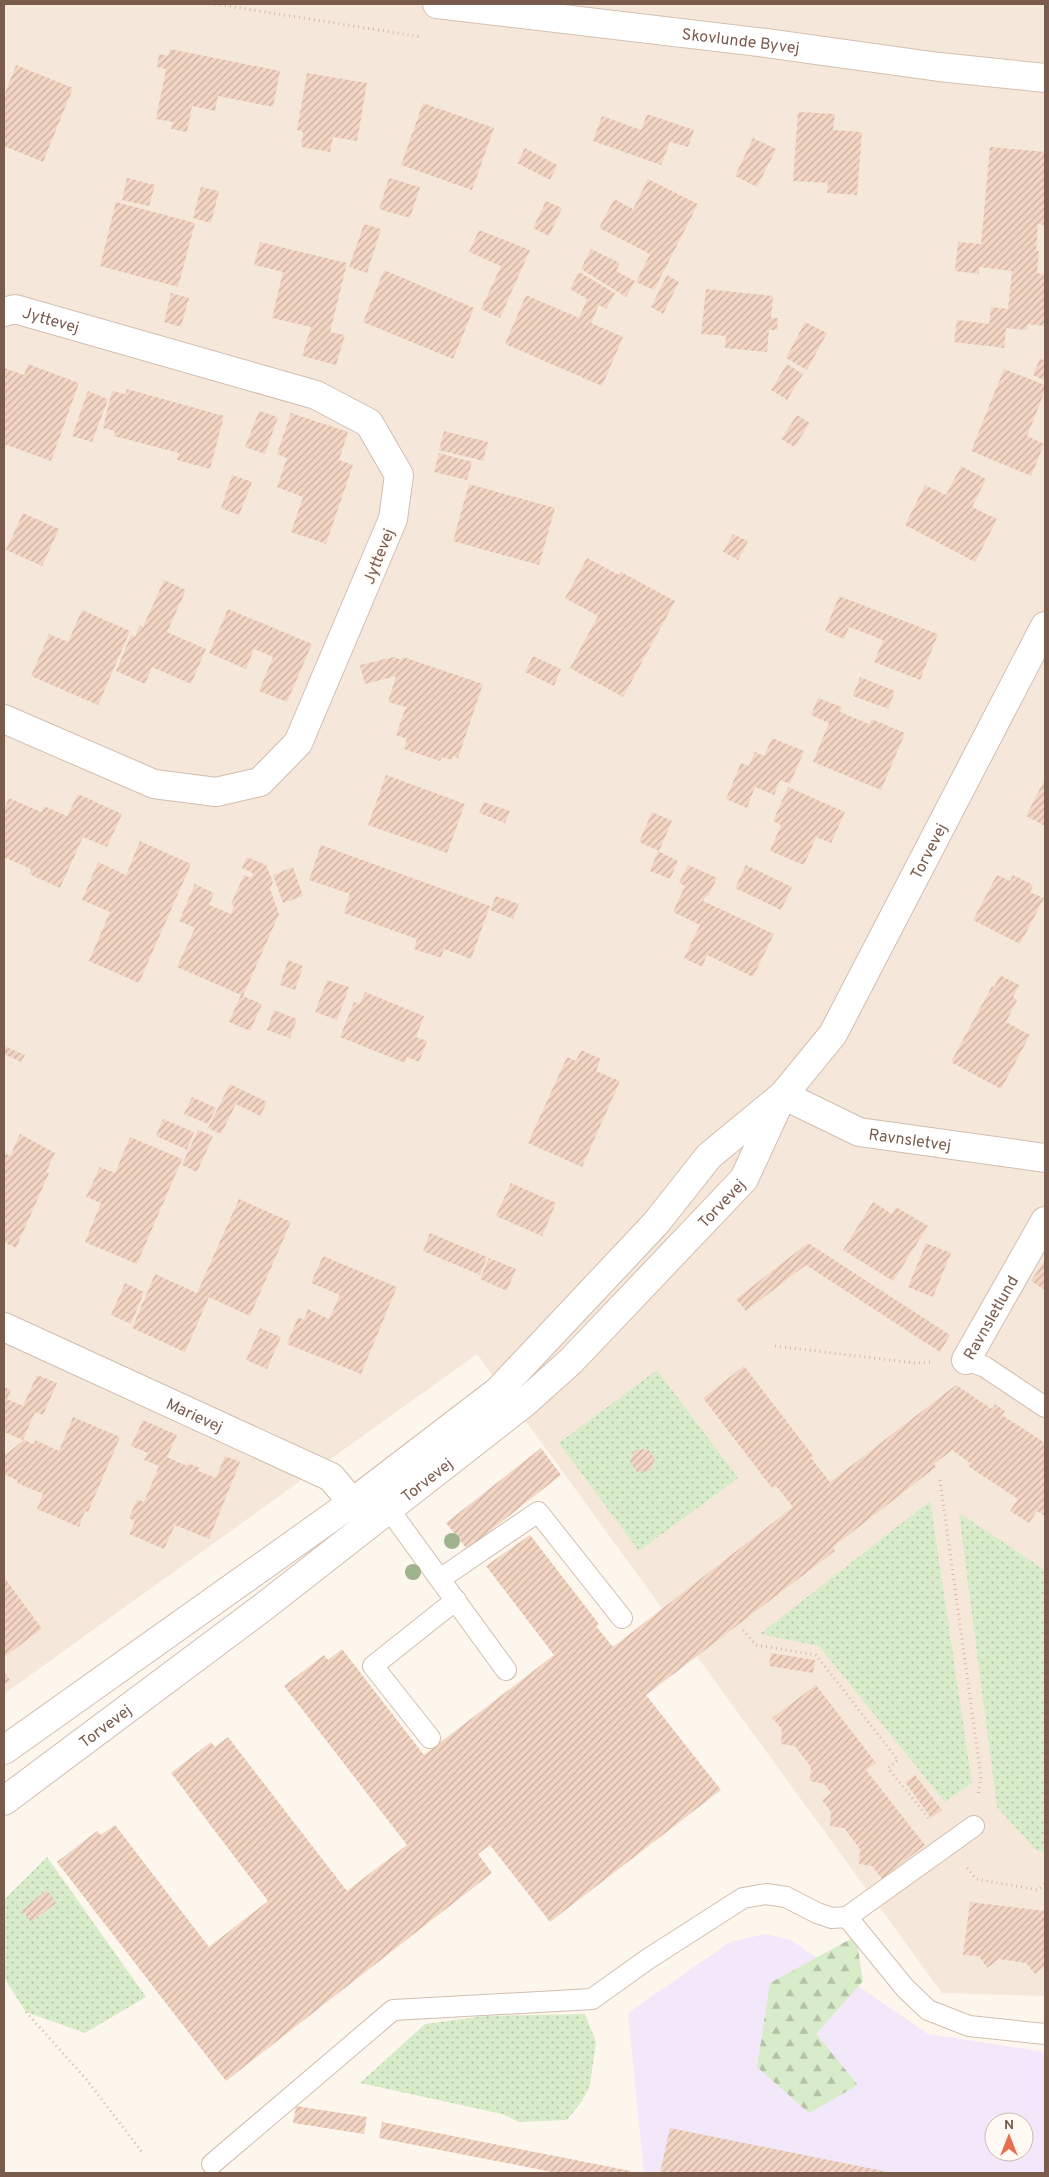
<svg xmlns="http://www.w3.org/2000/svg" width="1049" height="2177" font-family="Overpass,sans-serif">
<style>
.residential{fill:#f5e8da}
.education{fill:#f3e8fa;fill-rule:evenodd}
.grass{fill:url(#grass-dots)}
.forest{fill:url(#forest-firs)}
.building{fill:url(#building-hatch)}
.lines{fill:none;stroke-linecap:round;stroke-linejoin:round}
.service-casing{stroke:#d1beb0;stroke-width:22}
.minor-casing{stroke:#d1beb0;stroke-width:30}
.tertiary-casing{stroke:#d1beb0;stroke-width:30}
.secondary-casing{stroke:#d6c0b0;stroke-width:30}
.path{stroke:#d9b8a5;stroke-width:3;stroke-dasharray:1 4;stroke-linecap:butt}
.service{stroke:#fff;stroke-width:20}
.minor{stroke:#fff;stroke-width:28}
.tertiary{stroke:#fff;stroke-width:28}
.secondary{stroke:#fff;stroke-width:28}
.tree{fill:#a0b28e}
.labels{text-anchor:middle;stroke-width:5;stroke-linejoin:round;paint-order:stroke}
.street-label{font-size:16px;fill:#7a5c4d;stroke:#fffaf3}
</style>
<defs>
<pattern id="grass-dots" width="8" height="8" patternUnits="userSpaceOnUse" patternTransform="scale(1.25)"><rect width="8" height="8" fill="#d8ecc9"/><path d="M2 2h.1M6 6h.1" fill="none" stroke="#b4c2a5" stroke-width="1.8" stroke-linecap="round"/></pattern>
<pattern id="forest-firs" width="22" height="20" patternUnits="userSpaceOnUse" patternTransform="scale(1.25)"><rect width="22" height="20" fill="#d8ecc9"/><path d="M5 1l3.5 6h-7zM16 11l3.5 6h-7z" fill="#b4c2a5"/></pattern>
<pattern id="building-hatch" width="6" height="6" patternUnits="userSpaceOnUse" patternTransform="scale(1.25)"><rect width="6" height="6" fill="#f3d5c3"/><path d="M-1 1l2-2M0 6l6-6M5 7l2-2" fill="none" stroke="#cab0a1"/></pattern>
</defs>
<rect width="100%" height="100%" fill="#fdf6ec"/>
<path class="residential" d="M4,4H1045V1996L942,1993L477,1354L4,1694Z"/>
<path class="education" d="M765,1934L791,1940L928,2034L1045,2052V2173H644L628,2013L730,1942ZM994,2122H1024V2152H994Z"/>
<path class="grass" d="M657,1370L738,1478L639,1551L559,1443Z
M930,1501L972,1783L945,1802L819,1646L760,1634Z
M959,1513L1045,1570V1852L1036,1850L997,1807Z
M47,1857L146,1997L85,2033L26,2012L4,1978V1900Z
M585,2014L596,2042L590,2085L582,2101L567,2120L519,2122L502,2114L360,2083L425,2024L484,2016Z"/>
<path class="forest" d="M856,1936L863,1981L816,2034L858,2085L809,2113L757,2067L770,1983Z"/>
<path class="building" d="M170,49L280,71L273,107L218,96L215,111L192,106L187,132L171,129L173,122L156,119L166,69L157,67L159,54L168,56Z
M16,65L73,88L43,162L4,146V96Z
M307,73L367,83L357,141L333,137L330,152L301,147L303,132L297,130Z
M423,103L494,128L472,190L401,165Z
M798,112L835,114L833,130L862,132L857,195L827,193L828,183L793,181Z
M647,114L694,130L688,147L670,142L661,165L593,141L602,116L641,130Z
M753,138L776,149L757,187L735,176Z
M990,147L1045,152V225L1038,224L1036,251H1039L1037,273L1045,274V326L1028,324L1027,330L1006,328L1004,348L954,342L957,320L989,324L991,307L1008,309L1012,271L979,267V274L955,271L958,242L981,244Z
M525,148L557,165L550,180L517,163Z
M127,178L155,185L149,206L122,200Z
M389,178L420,187L410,218L379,209Z
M648,179L698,204L654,290L636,282L650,254L599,228L614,199L633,209Z
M201,187L219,191L211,223L193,218Z
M546,201L562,208L549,236L533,228Z
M116,202L195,223L178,287L100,266Z
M364,224L381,229L367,273L349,267Z
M479,230L530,250L500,318L481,309L501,266L469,252Z
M260,242L347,263L330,332L345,335L336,365L302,356L311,327L272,318L283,272L254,265Z
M591,249L620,263L616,271L635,281L626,297L581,269Z
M384,270L474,308L453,359L363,322Z
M579,272L615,293L606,309L599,305L591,323L623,337L602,386L505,344L526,295L579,318L587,299L570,289Z
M667,275L679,282L663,314L651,307Z
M706,289L773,296L771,318H778L777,330H769L767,352L725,348L726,336L701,334Z
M171,293L189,298L181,327L164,322Z
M805,322L827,333L807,370L786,358Z
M1040,358L1045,361V381L1033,375Z
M28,364L79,383L51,461L4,444V368L24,375Z
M787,364L803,374L787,400L771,390Z
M1004,369L1045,385V391L1027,436L1044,444L1031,476L971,451Z
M127,389L224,416L210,469L177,460L179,453L114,436L115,431L103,428L112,391L125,394Z
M88,391L108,399L92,442L72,436Z
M259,411L278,417L265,454L245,447Z
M291,413L348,432L339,460L353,465L326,544L291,532L303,497L277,487L287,458L277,454Z
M797,415L810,423L794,447L781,439Z
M444,431L488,442L483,461L439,450Z
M439,453L472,462L467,480L434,472Z
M961,466L986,479L972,507L997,519L975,562L905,525L925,485L946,495Z
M232,475L252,482L239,515L221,508Z
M469,484L555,508L539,565L453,541Z
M23,513L59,529L42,566L6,550Z
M733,534L748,541L738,560L723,552Z
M587,558L619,575L621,572L675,601L623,697L570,668L598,616L565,598Z
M164,580L186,590L167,632L206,649L191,684L152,667L145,684L116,671L131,635L135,637L140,625L143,627Z
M839,596L938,634L920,680L874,662L883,640L849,627L844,639L825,631Z
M228,609L312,644L287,702L259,691L273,657L254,649L246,669L209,653Z
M82,610L130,631L98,705L31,676L49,634L68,642Z
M533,656L561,669L554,686L525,672Z
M394,657L402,660L403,657L483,684L458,758L453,756L452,760L442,757L440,761L404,749L407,739L396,735L406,707L388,702L396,676L365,684L360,665Z
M860,677L895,691L888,709L853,696Z
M818,698L842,707L840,712L869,724L872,719L905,733L881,790L813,762L829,723L811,715Z
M772,738L804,751L790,784L780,780L774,795L755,787L747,808L726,799L741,763L749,766L755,752L764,756Z
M386,775L465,804L447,853L368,825Z
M1045,779V826L1026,816Z
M788,787L845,812L831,843L816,837L804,865L770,851L781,825L773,821Z
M78,794L122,814L107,847L83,837L60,888L29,874L31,869L4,857V810L9,798L41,812L44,806L67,816Z
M484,802L510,811L505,823L479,813Z
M652,812L672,821L659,851L639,842Z
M140,841L191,864L139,983L89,961L110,912L82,900L98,862L126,875Z
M321,845L490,906L471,959L444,949L441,958L414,949L417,939L344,913L350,894L309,880Z
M658,851L678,861L670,879L650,871Z
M247,857L266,865L273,882L270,889L279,914L243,996L262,1004L250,1031L229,1022L241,995L177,967L195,928L179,921L195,884L214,893L209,905L231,914L234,906L231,904L244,875L251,878L253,873L242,868Z
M688,865L717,878L708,896H706L703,901L774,934L753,977L707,955L702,967L684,958L700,925L673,912L685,886L679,883Z
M746,865L792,887L781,910L735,888Z
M293,867L303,896L283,903L273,875Z
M997,875L1010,881L1013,875L1033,885L1030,892L1044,898L1020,944L973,920Z
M496,896L519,904L513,919L490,910Z
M288,960L303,966L295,990L280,985Z
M1000,975L1019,985L1013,997L1017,1000L1006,1022L1030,1035L1001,1089L951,1062L992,986L994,987Z
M327,980L349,987L337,1020L315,1012Z
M365,992L424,1016L416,1037L427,1041L419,1062L407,1057L405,1063L340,1037L354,1002L360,1004Z
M274,1010L297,1019L290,1038L267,1030Z
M4,1046L25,1055L21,1062L4,1054Z
M581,1050L601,1059L596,1071L620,1081L582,1167L528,1143L567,1057L576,1061Z
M230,1084L267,1102L260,1116L236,1104L221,1134L208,1128Z
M192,1097L216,1108L208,1124L184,1114Z
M163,1119L194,1132L187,1150L156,1136Z
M198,1130L213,1136L197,1172L182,1165Z
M20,1134L55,1153L46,1172L49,1173L16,1248L4,1242V1153L10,1156Z
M130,1137L182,1159L137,1264L85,1242L101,1203L86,1197L100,1167L115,1173Z
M511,1183L556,1203L542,1236L496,1216Z
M239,1199L291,1222L250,1316L209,1297L185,1352L132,1328L155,1274L197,1293Z
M873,1202L892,1214L896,1207L928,1226L893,1281L843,1250Z
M430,1233L487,1257L480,1275L423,1251Z
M808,1243L950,1335L940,1352L806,1265L746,1311L736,1299Z
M926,1243L951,1253L933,1297L908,1287Z
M323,1256L397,1287L361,1374L287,1344L298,1317L304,1320L308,1309L329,1319L340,1295L311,1283Z
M489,1258L516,1269L507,1291L480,1279Z
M1045,1260V1290L1031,1281Z
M125,1283L144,1292L131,1324L111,1315Z
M260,1328L281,1337L267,1369L246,1360Z
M744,1366L814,1457L811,1458L830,1482L956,1385L992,1409L995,1404L1005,1411L1002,1415L1045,1443V1516L1037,1511L1029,1523L1010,1511L1018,1499L968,1466L970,1463L952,1450L934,1464L936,1467L833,1547L835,1551L646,1695L721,1790L550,1922L490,1845L478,1854L492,1873L226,2081L57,1862L97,1831L101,1835L115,1825L209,1947L268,1901L171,1773L211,1742L215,1747L228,1737L347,1891L407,1845L284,1686L324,1655L328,1660L342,1649L424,1755L554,1655L486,1566L530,1535L599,1624L596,1626L613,1647L793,1507L776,1486L772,1488L703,1398Z
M37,1375L57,1383L43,1415L35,1412L23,1440L4,1432V1387L11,1390L7,1399L23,1406Z
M73,1417L120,1437L88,1512L85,1511L79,1527L37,1509L43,1494L17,1483L18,1481L4,1474V1456L24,1440L34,1444L35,1440L59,1451Z
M143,1420L177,1435L167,1457L187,1466L188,1463L200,1468L198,1471L216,1478L225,1456L240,1462L209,1539L175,1525L164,1549L129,1534L135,1521L129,1518L137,1499L144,1502L159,1466L144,1460L148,1453L131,1446Z
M541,1448L561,1475L467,1549L446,1523Z
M648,1449L655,1459L650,1471L637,1472L630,1462L635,1450Z
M4,1577L42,1629L4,1657Z
M771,1653L815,1660L813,1673L769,1666Z
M4,1672L10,1680L4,1685Z
M816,1685L876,1763L866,1770L925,1845L882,1879L872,1866L859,1864L860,1849L844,1828L830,1826L831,1812L822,1800L831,1793L824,1784L810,1781L811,1767L795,1746L781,1744L782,1729L772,1718Z
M915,1775L942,1810L931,1818L905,1782Z
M47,1890L56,1903L31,1922L22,1910Z
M970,1902L1045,1911V1966L1035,1974L1026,1963L999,1959L987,1968L979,1956L963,1955Z
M296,2106L367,2117L364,2134L293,2123Z
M382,2122L631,2171V2173H557L379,2138Z
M670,2128L888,2172V2173H660Z"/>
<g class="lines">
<g class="service-casing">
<path id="service" d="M966,1360L985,1367L1045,1407
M388,1508L506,1670
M440,1579L538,1512L622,1618
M430,1738L373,1666L456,1600
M847,1917L905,1988L928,2010L969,2026L1045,2034
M212,2164L393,2010L592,1999L648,1959L743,1898L766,1894L786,1897L817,1913L832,1918L847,1917L974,1826"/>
</g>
<g class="minor-casing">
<g id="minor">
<path id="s1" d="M4,312L15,309L316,395L369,423L399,475L393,519L298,743L260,782L216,792L154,784L4,719"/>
<path id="s2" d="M783,1095L859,1132L1045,1158"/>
<path id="s3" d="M4,1327L331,1477L367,1520"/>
<path id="s4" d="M966,1360L1045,1221"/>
</g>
</g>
<g class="tertiary-casing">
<g id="tertiary">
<path id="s5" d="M4,1750L353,1502L498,1391L656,1223L709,1156L783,1095L833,1034L1045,626"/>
<path id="s6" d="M4,1801L262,1608L523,1404L571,1361L744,1179L780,1101"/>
</g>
</g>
<g class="secondary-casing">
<g id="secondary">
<path id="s7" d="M437,4L766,43L939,67L1045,78"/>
</g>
</g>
<path class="path" d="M215,4L422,37
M775,1346L915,1363L931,1362
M940,1480L981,1777L978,1796
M743,1630L756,1645L816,1655L898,1760L888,1768L930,1820
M967,1868L976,1879L1038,1890L1045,1884
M26,2012L86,2079L142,2152"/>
<use href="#service" class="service"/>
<use href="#minor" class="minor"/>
<use href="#tertiary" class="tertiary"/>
<use href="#secondary" class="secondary"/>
</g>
<g class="tree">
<circle cx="452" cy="1541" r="8"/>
<circle cx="413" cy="1572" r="8"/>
</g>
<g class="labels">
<g class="street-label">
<text dy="6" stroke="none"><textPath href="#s7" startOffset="306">Skovlunde Byvej</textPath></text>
<text dy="6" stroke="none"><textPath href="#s1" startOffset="49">Jyttevej</textPath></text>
<text transform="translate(378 556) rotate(-68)" y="6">Jyttevej</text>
<text dy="6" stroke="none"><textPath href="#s5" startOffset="1308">Torvevej</textPath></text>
<text dy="6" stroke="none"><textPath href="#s2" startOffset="136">Ravnsletvej</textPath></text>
<text dy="6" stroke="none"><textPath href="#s6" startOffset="936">Torvevej</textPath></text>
<text dy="6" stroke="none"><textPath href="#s4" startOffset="49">Ravnsletlund</textPath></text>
<text dy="6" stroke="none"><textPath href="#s3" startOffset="210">Marievej</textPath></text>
<text dy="6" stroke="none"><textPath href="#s6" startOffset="531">Torvevej</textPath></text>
<text dy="6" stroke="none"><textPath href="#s6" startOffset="126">Torvevej</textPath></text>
</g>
</g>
<rect width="1049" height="2177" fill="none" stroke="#7a5c4d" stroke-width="10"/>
<g transform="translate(1009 2137)"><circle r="24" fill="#fffaf3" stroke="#cabbb1"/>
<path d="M0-4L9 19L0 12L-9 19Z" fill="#e76f51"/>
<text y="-8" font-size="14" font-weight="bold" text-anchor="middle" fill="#7a5c4d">N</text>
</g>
</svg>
